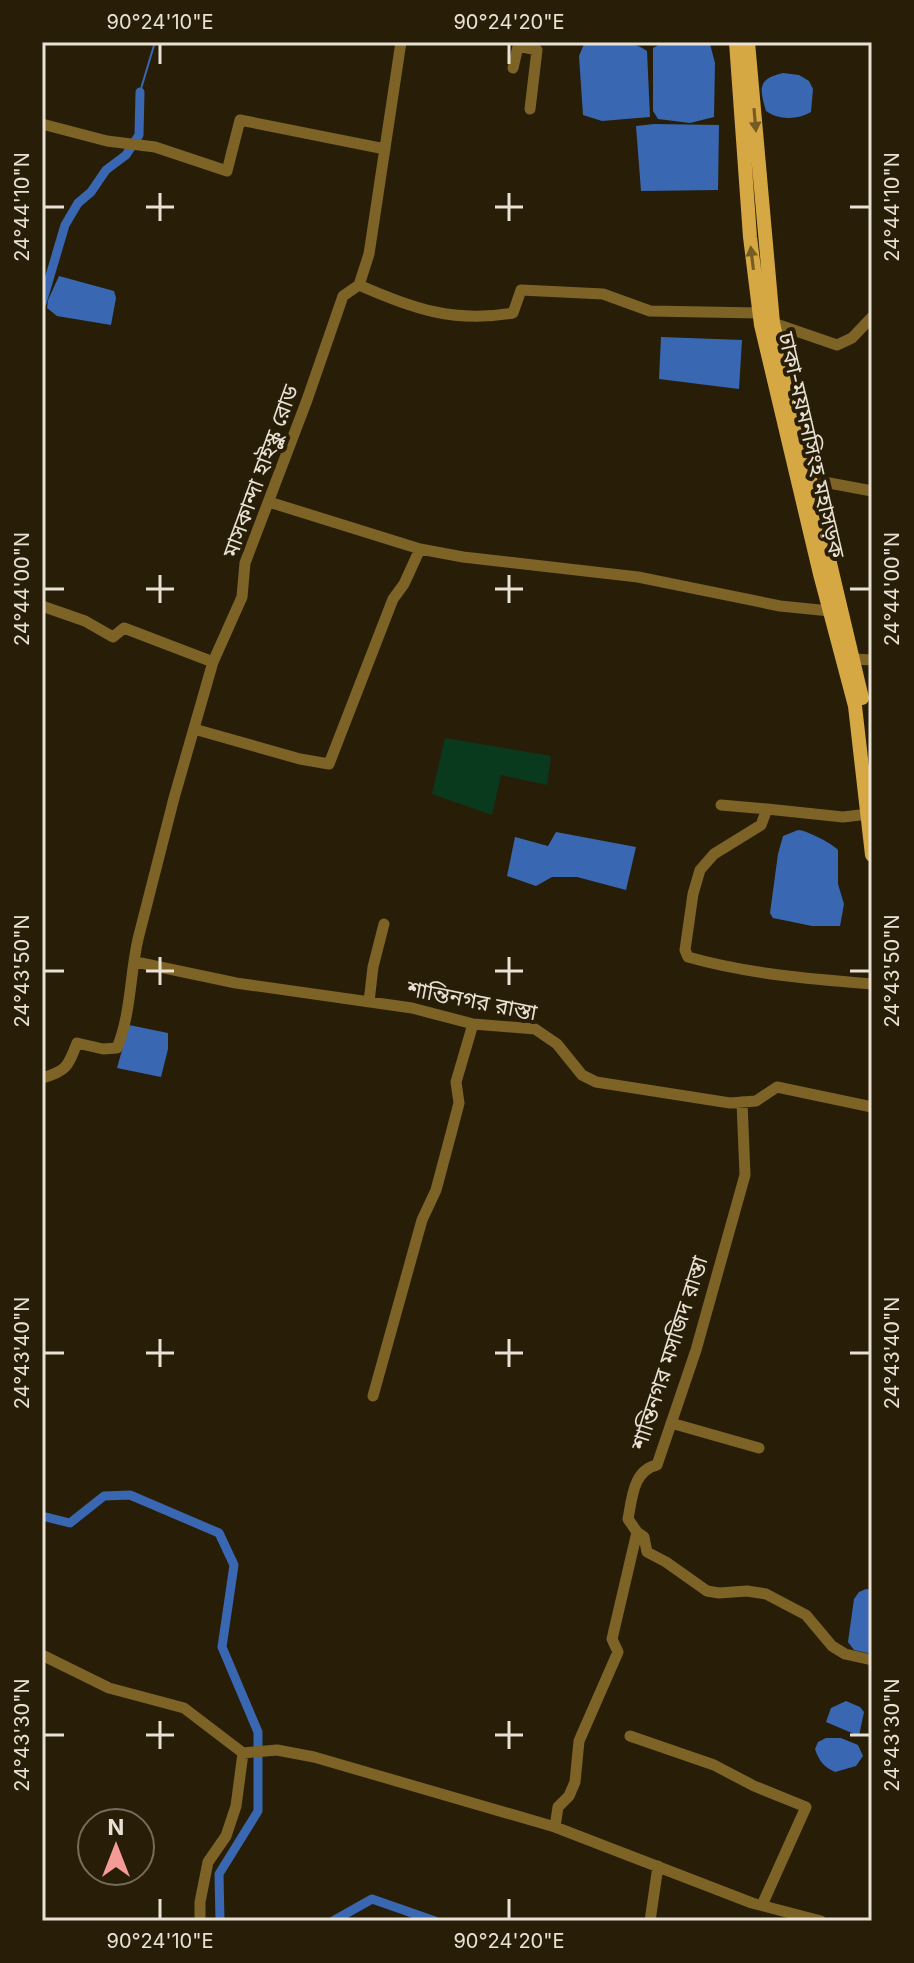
<svg xmlns="http://www.w3.org/2000/svg" width="914" height="1963" font-family="Inter,'Noto Sans Bengali',sans-serif">
<style>
.green{fill:#093a1e}
.water{fill:#3a67b1}
.lines{fill:none;stroke-linecap:round;stroke-linejoin:round}
.stream{stroke:#3a67b1;stroke-width:2}
.canal{stroke:#3a67b1;stroke-width:9}
.minor{stroke:#7e6327;stroke-width:11}
.major{stroke:#d6a844;stroke-width:14}
.oneway{fill:#765c23}
.ticks{fill:none;stroke:#e8e1d4;stroke-width:3}
.labels{text-anchor:middle;stroke-width:8;stroke-linejoin:round;paint-order:stroke}
.street-label{font-size:22px;fill:#e8e1d4;stroke:#281e08}
.neatline{fill:none;stroke:#e8e1d4;stroke-width:3}
.ticks-label{font-size:20px;text-anchor:middle;fill:#e8e1d4}
</style>
<rect width="100%" height="100%" fill="#281e08"/>
<path class="green" d="M445,738L551,756L547,785L501,775L492,815L432,794Z"/>
<path class="water" d="M664,42L710,44L715,63L714,117L690,123L658,119L653,111V48Z
M593,43C609,43 634,40 647,51L650,117L602,121L583,115L579,56L584,44Z
M783,73L799,75L809,81L813,89L811,112C798,120 778,120 766,111C759,87 758,79 783,73Z
M654,124L719,125L718,190L641,191L636,126Z
M59,276L114,291L116,298L111,325L57,316L47,308L48,300Z
M661,337L742,340L739,389L659,379Z
M798,830C806,830 833,844 838,850V884L844,904L840,926H812L773,918L770,913L778,854L783,836Z
M556,832L636,847L626,890L577,877H552L536,886L507,876L515,837L548,846Z
M129,1025L168,1033V1049L161,1077L117,1068Z
M866,1589L872,1590V1654L854,1650L848,1642L854,1599L859,1592Z
M846,1701L860,1707L864,1712L859,1736L826,1722L831,1708Z
M826,1738H841L858,1745L863,1756L856,1766L835,1772C824,1767 819,1761 815,1749L818,1742Z"/>
<g class="lines">
<path class="stream" d="M140,92L155,42"/>
<path class="canal" d="M42,303L65,225L78,203L91,192L106,170L126,155L139,135L140,92
M42,1516L70,1523L104,1496L130,1495L219,1533L234,1565L222,1647L258,1732V1811L219,1874L220,1921
M333,1921L372,1899L435,1921"/>
<path class="minor" d="M518,46L537,50L530,109
M513,68L519,42
M42,124L107,141L155,147L227,171L240,120L385,149
M359,285C413,309 454,323 513,313L521,290L603,294L650,311L759,313
M773,323L837,345L852,338L872,317
M824,482L872,491
M420,549L463,557L638,577L780,606L830,611
M42,606L85,621L113,637L124,628L213,662
M854,659L872,660
M194,729L300,759L329,764L393,599L404,584L420,549L269,502
M721,805L767,809
M869,814L843,817L767,809L761,825L714,854L700,870L693,894L685,950L688,957C748,974 810,979 872,984
M136,962L236,983L412,1008L473,1024L535,1029L557,1044L582,1075L596,1082L730,1103L756,1101L777,1087L872,1107
M369,1002L373,967L384,924
M42,1078C67,1071 68,1066 77,1043L103,1049L117,1048C131,1014 130,974 138,939L174,798L213,662L242,597L245,563L307,400L343,296L359,285L369,254L401,42
M373,1396L422,1220L436,1190L452,1130L459,1103L456,1082L473,1024
M671,1423L759,1448
M637,1532L644,1537L647,1552L666,1562L707,1591L719,1593L747,1591L766,1594L806,1615L832,1646L845,1654L872,1660
M42,1655L109,1688L184,1708L243,1753L277,1750L314,1757L555,1827L752,1903L821,1921
M630,1736L714,1765L754,1786L806,1807L762,1905
M555,1827L558,1807L569,1796L575,1782L579,1741L618,1652L612,1639L637,1532L628,1519C632,1499 633,1470 657,1465L696,1350L745,1175L742,1102
M200,1921V1902L208,1862L226,1836L236,1806L243,1753
M650,1921L658,1866"/>
<path class="major" d="M736,42L750,237L761,325L820,574L855,706L872,855
M748,42L773,323L862,698"/>
</g>
<defs><path id="oneway-solid" d="M-6-.8H1V-3.2L6.5 0L1 3.2V.8H-6Z" transform="scale(2)"/></defs>
<g class="oneway">
<use href="#oneway-solid" transform="translate(755 120) rotate(85)"/>
<use href="#oneway-solid" transform="translate(752 258) rotate(-97)"/>
</g>
<path class="ticks" d="M160,44V64M509,44V64M160,193V221M509,193V221M44,207H64M146,207H174M495,207H523M850,207H870M160,575V603M509,575V603M44,589H64M146,589H174M495,589H523M850,589H870M160,957V985M509,957V985M44,971H64M146,971H174M495,971H523M850,971H870M160,1339V1367M509,1339V1367M44,1353H64M146,1353H174M495,1353H523M850,1353H870M160,1721V1749M509,1721V1749M44,1735H64M146,1735H174M495,1735H523M850,1735H870M160,1899V1919M509,1899V1919"/>
<g class="labels">
<g class="street-label">
<text transform="translate(812 445) rotate(77)" y="8">ঢাকা-ময়মনসিংহ মহাসড়ক</text>
<text transform="translate(260 471) rotate(-70)" y="8">মাসকান্দা হাইস্কুল রোড</text>
<text transform="translate(472 1000) rotate(11)" y="8">শান্তিনগর রাস্তা</text>
<text transform="translate(669 1353) rotate(-72)" y="8">শান্তিনগর মসজিদ রাস্তা</text>
</g>
</g>
<rect width="914" height="1963" fill="none" stroke="#281e08" stroke-width="88"/>
<g transform="translate(116 1847)"><circle r="38" fill="#281e08" stroke="#756c5a" stroke-width="2"/>
<path d="M0-6L14 30L0 20L-14 30Z" fill="#f59b97"/>
<text y="-12" font-size="22" font-weight="bold" text-anchor="middle" fill="#e8e1d4">N</text>
</g>
<rect x="44" y="44" width="826" height="1875" class="neatline"/>
<g class="ticks-label">
<text x="160" y="29">90°24'10"E</text>
<text x="509" y="29">90°24'20"E</text>
<text transform="translate(22 207) rotate(-90)" y="7">24°44'10"N</text>
<text transform="translate(892 207) rotate(-90)" y="7">24°44'10"N</text>
<text transform="translate(22 589) rotate(-90)" y="7">24°44'00"N</text>
<text transform="translate(892 589) rotate(-90)" y="7">24°44'00"N</text>
<text transform="translate(22 971) rotate(-90)" y="7">24°43'50"N</text>
<text transform="translate(892 971) rotate(-90)" y="7">24°43'50"N</text>
<text transform="translate(22 1353) rotate(-90)" y="7">24°43'40"N</text>
<text transform="translate(892 1353) rotate(-90)" y="7">24°43'40"N</text>
<text transform="translate(22 1735) rotate(-90)" y="7">24°43'30"N</text>
<text transform="translate(892 1735) rotate(-90)" y="7">24°43'30"N</text>
<text x="160" y="1948">90°24'10"E</text>
<text x="509" y="1948">90°24'20"E</text>
</g>
</svg>
